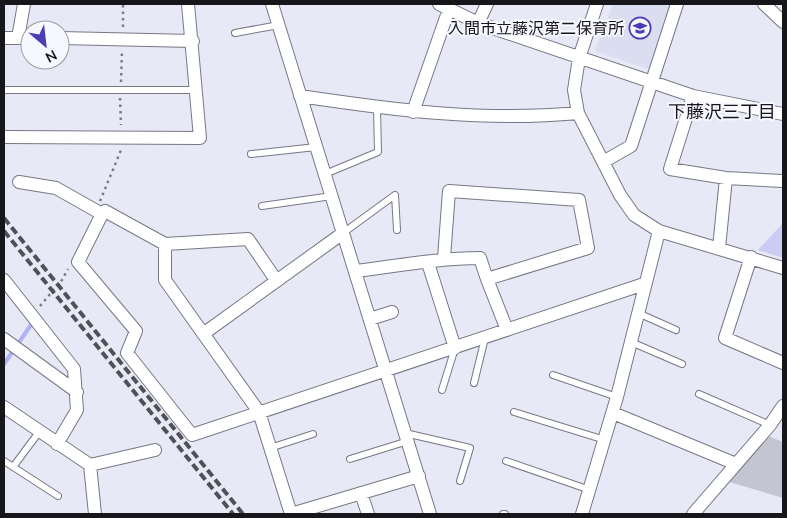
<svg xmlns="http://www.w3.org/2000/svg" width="787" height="518" font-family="'Nunito Sans','Noto Sans JP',sans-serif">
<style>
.built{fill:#dbddf1}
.green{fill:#caccf4}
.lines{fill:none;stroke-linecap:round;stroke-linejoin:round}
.stream{stroke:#afb2f7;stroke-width:4}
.building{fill:#c4c5d2}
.service-casing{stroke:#777884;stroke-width:8}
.minor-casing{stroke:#777884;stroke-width:14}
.path{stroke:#7c7c85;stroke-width:2.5;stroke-dasharray:2.5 4;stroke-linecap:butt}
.service{stroke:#fff;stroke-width:6}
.minor{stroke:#fff;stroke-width:12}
.rail{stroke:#505158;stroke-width:4;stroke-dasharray:8 4;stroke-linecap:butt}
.labels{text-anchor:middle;stroke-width:4;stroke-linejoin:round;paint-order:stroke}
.poi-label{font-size:16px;fill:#16161b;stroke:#f6f7ff;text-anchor:end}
.neighbourhood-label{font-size:18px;fill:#16161b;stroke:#f6f7ff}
</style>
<rect width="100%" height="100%" fill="#e8e9f6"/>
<path class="built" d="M613,4H683L660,73L595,51Z"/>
<path class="green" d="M783,223V258L758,250Z"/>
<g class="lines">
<path class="stream" d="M4,364L33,322"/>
</g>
<path class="building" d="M766,435L783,442V498L726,481Z"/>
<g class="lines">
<g class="service-casing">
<path id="service" d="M235,33L279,25
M4,90H197
M251,154L316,147
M325,174L378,152L377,108
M262,206L332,196
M343,233L395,195L397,230
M638,313L676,330
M631,342L682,364
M553,375L617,397
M474,383L485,338
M442,390L455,348
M699,394L770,425
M514,412L605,440
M405,433L470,448L460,481
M270,448L313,434
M350,459L408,441
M4,461L58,496
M506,461L590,490
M13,467L39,432
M503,514H505"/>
</g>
<g class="minor-casing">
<path id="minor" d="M272,4L430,514
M439,4L478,23L693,96L783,114
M597,4L579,58L574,90L578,113L620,195L634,215L659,231L783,268
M764,4L783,22
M478,23L487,4
M4,38H30
M18,38L24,4
M60,38L193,41
M300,96C393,110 484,122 578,113
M693,96L670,169L726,178L783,181
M413,112L449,9
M4,137L200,138L188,4
M603,162L631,146L677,4
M19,182L56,188L102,214
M165,244L248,239L276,280
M719,248L726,178
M751,257L725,338L783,363
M428,263L455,348
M356,271C397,266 438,258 480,258L487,279L588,248L579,200L449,191L444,258
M487,279L507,330
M4,280L74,369L77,410L57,444
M370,319L392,312
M203,334L343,233
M4,339L77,392
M4,407L90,465L155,450
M613,413L736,464
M90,465L95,514
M419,476L291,514L259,412L165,280V244L105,211L102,214L78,262L136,331L127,353L192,435L644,284
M361,493L368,514
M582,514L617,397L659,231
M693,514L770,425L783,406"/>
</g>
<path class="path" d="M123,27V4
M121,82L122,50
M120,98L121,125
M100,201L121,150
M40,306L62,280L68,269"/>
<use href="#service" class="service"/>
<use href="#minor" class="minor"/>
<path class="rail" d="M4,218L243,514
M4,231L233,514"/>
</g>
<defs>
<g id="school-ring" transform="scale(1.125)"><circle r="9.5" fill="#f6f7ff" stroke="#4b3db4" stroke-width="1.5"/><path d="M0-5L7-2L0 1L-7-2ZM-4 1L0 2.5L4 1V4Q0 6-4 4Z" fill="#4b3db4"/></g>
</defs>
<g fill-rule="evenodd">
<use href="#school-ring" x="640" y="28"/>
</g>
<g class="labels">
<g class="poi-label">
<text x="624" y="34">入間市立藤沢第二保育所</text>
</g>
<g class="neighbourhood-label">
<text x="722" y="118">下藤沢三丁目</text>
</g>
</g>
<rect width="787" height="518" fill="none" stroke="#16161b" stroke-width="10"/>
<g transform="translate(45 45) rotate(152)"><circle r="24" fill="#f6f7ff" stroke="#9c9da4"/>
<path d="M0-4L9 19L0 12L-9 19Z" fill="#4b3db4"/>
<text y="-8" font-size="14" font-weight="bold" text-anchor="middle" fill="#16161b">N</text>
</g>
</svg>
